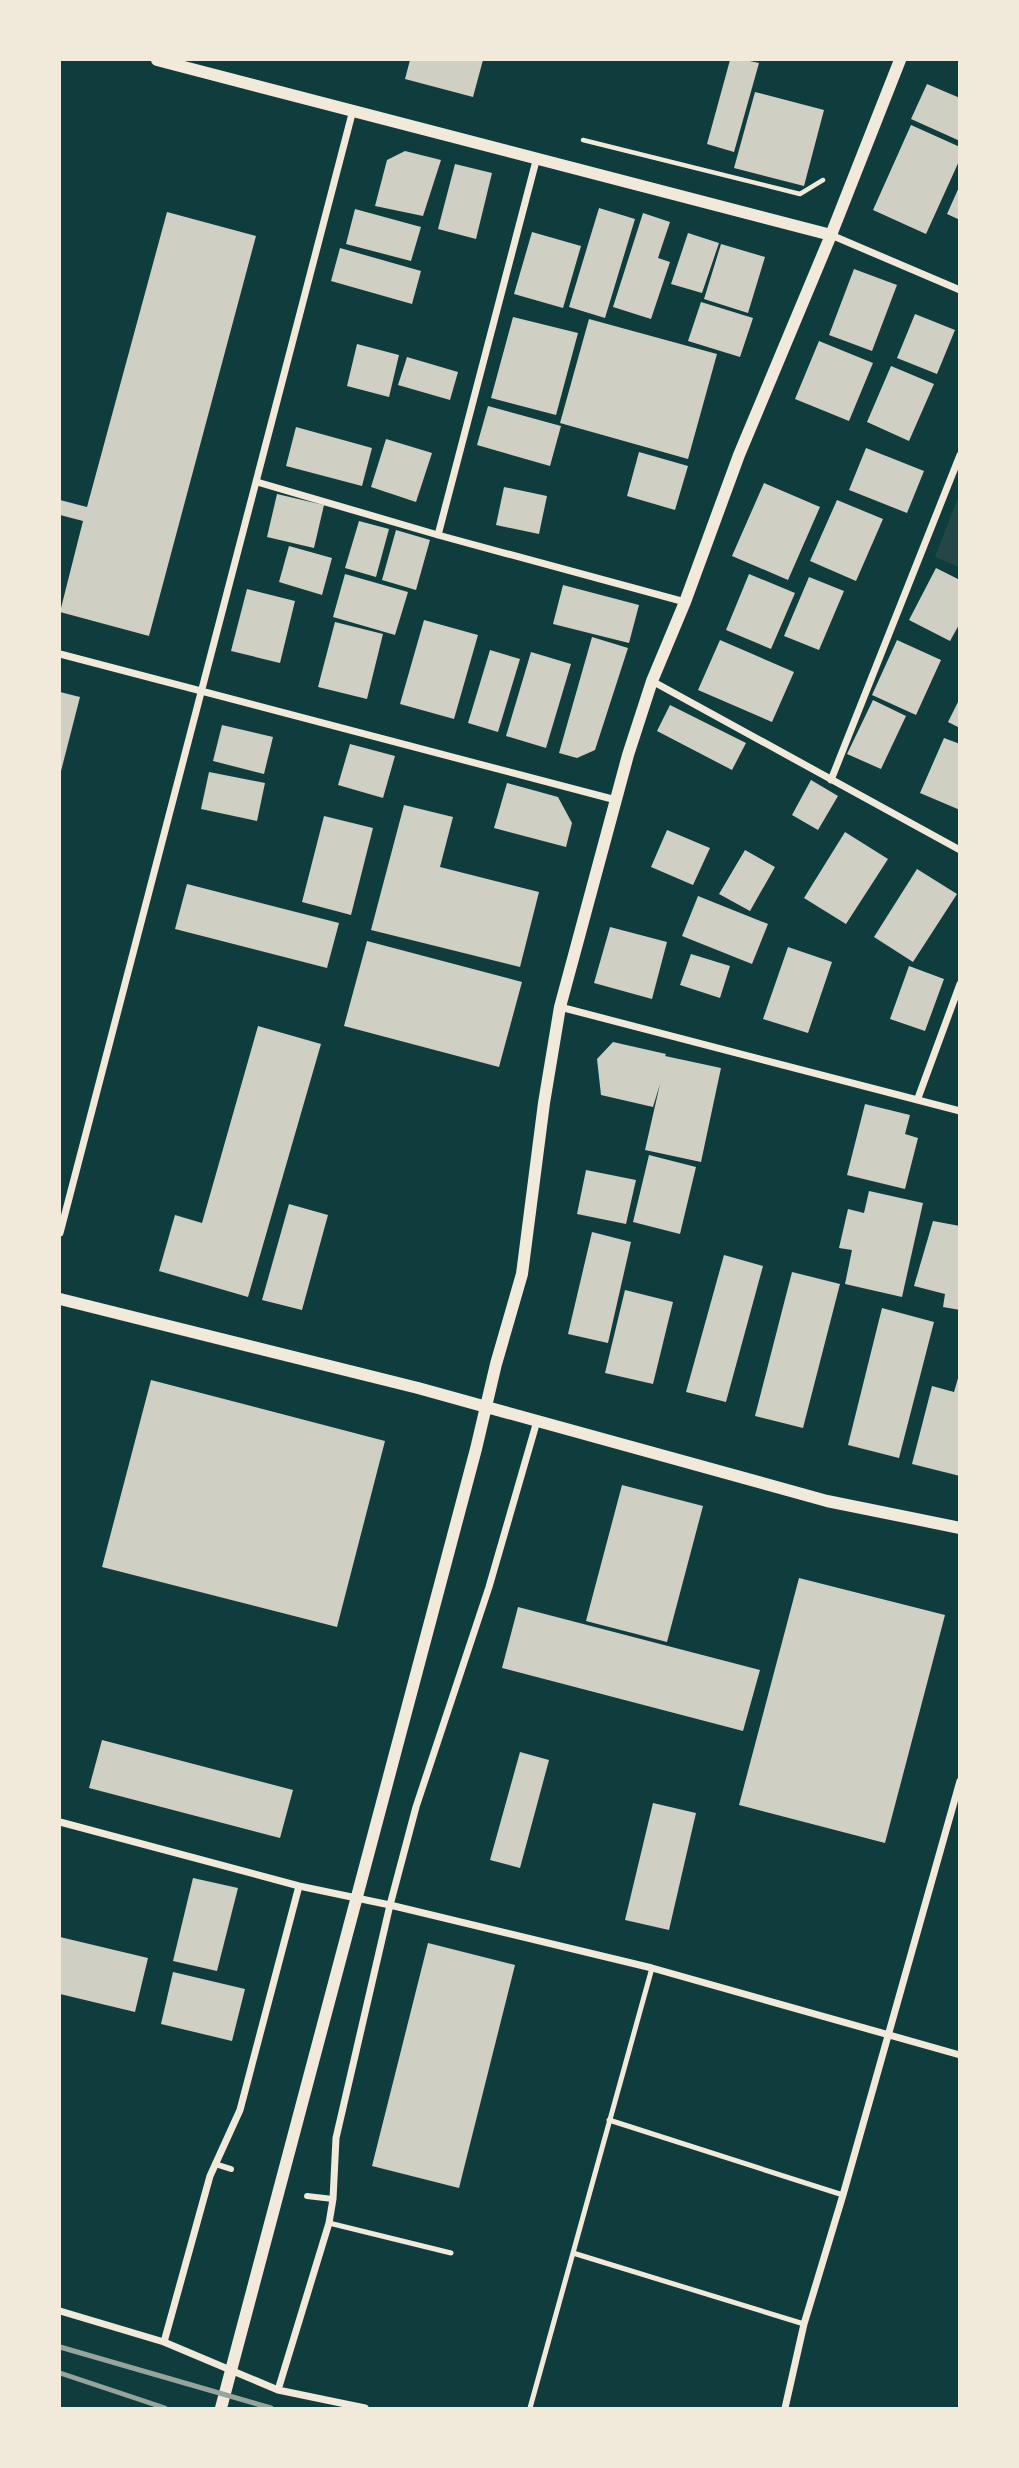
<svg xmlns="http://www.w3.org/2000/svg" width="1019" height="2468" font-family="'Zilla Slab',serif">
<style>
.green{fill:#244646}
.building{fill:#cfcfc3}
.lines{fill:none;stroke-linecap:round;stroke-linejoin:round}
.path{stroke:#f1e9da;stroke-width:4.5}
.service{stroke:#f1e9da;stroke-width:5}
.pedestrian{stroke:#f1e9da;stroke-width:6}
.minor{stroke:#f1e9da;stroke-width:7}
.tertiary{stroke:#f1e9da;stroke-width:12}
.rail{stroke:#97a49c;stroke-width:5}
</style>
<rect width="100%" height="100%" fill="#0f3d3e"/>
<path class="green" d="M959,495V567L935,557Z"/>
<path class="building" d="M410,60H483L473,97L405,79Z
M730,60H745L759,63L734,152L707,144Z
M927,84L960,98V141L911,119Z
M755,92L824,110L804,186L734,168Z
M911,125L960,147V159L926,234L873,210Z
M405,151L441,160L423,216L375,206L387,160Z
M455,164L492,173L476,239L438,229Z
M960,185V220L947,214Z
M599,208L635,219L605,318L569,307Z
M355,209L421,227L411,261L346,244Z
M167,212L256,236L149,636L60,612L83,521L60,515V500L87,507Z
M643,213L670,222L658,258L670,262L651,319L613,307Z
M532,232L581,246L563,308L514,294Z
M688,233L719,243L702,293L671,284Z
M721,244L765,257L748,313L704,299Z
M340,248L421,271L412,304L331,281Z
M854,269L897,285L872,351L829,335Z
M701,302L753,318L740,357L688,341Z
M915,314L955,330L937,374L897,358Z
M513,317L578,333L556,415L491,398Z
M589,319L717,354L688,459L560,423Z
M819,341L873,363L849,421L795,399Z
M357,344L399,355L389,397L347,386Z
M407,357L458,372L450,400L398,385Z
M891,366L934,384L909,441L867,422Z
M488,406L561,426L550,466L477,445Z
M296,427L372,448L362,486L286,466Z
M386,439L432,453L416,502L371,487Z
M866,448L924,471L907,513L849,490Z
M639,452L688,466L675,510L627,496Z
M764,483L820,507L788,580L732,556Z
M504,487L547,496L539,534L496,525Z
M277,494L324,505L314,548L267,537Z
M837,500L883,519L856,581L810,561Z
M359,521L389,529L376,577L345,568Z
M396,530L430,540L416,590L382,580Z
M289,546L332,558L322,595L279,582Z
M936,568L960,580V623L950,641L909,620Z
M345,574L408,592L395,635L333,617Z
M749,574L795,593L771,649L726,630Z
M809,577L844,591L819,650L784,636Z
M563,585L639,605L629,643L553,624Z
M247,589L295,601L280,663L231,651Z
M424,620L478,635L454,719L400,704Z
M335,622L383,634L367,699L318,687Z
M592,637L628,648L595,750L577,758L559,753Z
M720,640L794,672L772,722L698,690Z
M897,640L941,660L916,715L872,695Z
M490,650L520,659L498,732L468,723Z
M531,652L571,664L546,748L506,736Z
M60,692L80,697L60,775Z
M960,698V728L948,722Z
M873,700L906,716L881,769L847,754Z
M670,705L746,743L732,770L657,731Z
M222,725L273,737L264,774L213,761Z
M944,738L960,744V810L920,793Z
M350,744L395,756L383,798L338,785Z
M209,772L265,783L257,821L201,809Z
M811,780L838,796L818,830L792,815Z
M507,783L558,797L572,823L566,847L494,828Z
M404,805L453,817L440,867L539,892L520,967L371,930Z
M324,816L373,828L351,915L302,902Z
M667,830L710,848L693,885L651,867Z
M845,832L888,859L846,924L804,898Z
M745,850L775,867L750,911L719,894Z
M917,869L957,894L913,962L874,937Z
M187,884L339,923L327,968L175,929Z
M698,896L768,924L752,964L682,936Z
M610,927L667,942L652,999L594,983Z
M367,941L522,982L499,1067L344,1026Z
M788,947L832,962L808,1033L763,1019Z
M691,954L730,966L720,998L680,985Z
M909,966L944,979L925,1031L890,1019Z
M258,1026L321,1044L248,1297L159,1271L175,1215L202,1223Z
M613,1042L666,1054L665,1056L721,1068L701,1162L645,1150L660,1084L653,1107L601,1095L597,1059Z
M865,1104L910,1115L905,1134L918,1138L905,1189L847,1175Z
M649,1155L696,1167L680,1234L633,1222Z
M586,1170L636,1180L626,1224L577,1214Z
M869,1191L923,1203L902,1297L845,1284L852,1250L839,1248L848,1209L864,1213Z
M289,1204L328,1215L302,1310L262,1300Z
M933,1221L960,1226V1310L943,1307L945,1294L914,1286Z
M592,1232L631,1242L608,1343L568,1334Z
M724,1255L763,1266L726,1402L686,1392Z
M792,1272L840,1284L803,1428L755,1416Z
M625,1290L673,1302L653,1384L605,1373Z
M882,1308L934,1322L899,1458L848,1445Z
M959,1375H960V1476L912,1464L932,1386L954,1392Z
M151,1380L385,1441L337,1627L102,1567Z
M622,1485L703,1506L667,1642L586,1621Z
M799,1578L945,1615L885,1843L739,1805Z
M518,1607L760,1670L743,1731L502,1668Z
M102,1740L293,1790L280,1838L89,1788Z
M520,1752L549,1760L520,1868L490,1860Z
M653,1803L696,1813L669,1930L625,1920Z
M193,1878L238,1888L217,1971L173,1961Z
M60,1937L148,1958L135,2012L60,1994Z
M428,1943L515,1965L459,2188L372,2166Z
M173,1972L245,1989L232,2041L161,2024Z"/>
<g class="lines">
<path class="path" d="M583,140L800,194L823,180"/>
<path class="service" d="M609,2120L843,2195
M329,2223L451,2253
M573,2253L804,2324
M530,2408L652,1968"/>
<path class="pedestrian" d="M215,2164L231,2169
M307,2196L333,2199"/>
<path class="minor" d="M831,235L960,290
M257,482L438,535L685,602
M438,535L537,157
M60,654L616,800
M652,681L960,850
M831,780L960,455
M560,1007L960,1111
M918,1098L960,984
M60,1233L353,110
M60,1822L299,1886L390,1905L652,1968L960,2055
M60,2311L164,2342L278,2390L365,2408
M164,2342L210,2176L240,2110L299,1886
M278,2390L329,2223L333,2199L336,2138L390,1905L416,1807L489,1587L537,1421
M785,2408L804,2324L843,2195L960,1781"/>
<path class="tertiary" d="M157,60L831,235
M60,1299L418,1388L827,1501L960,1528
M221,2408L476,1449L496,1364L522,1274L544,1103L560,1007L628,755L652,681L685,602L739,455L831,235L900,60"/>
<path class="rail" d="M60,2347L271,2408
M60,2373L165,2408"/>
</g>
<rect width="1019" height="2468" fill="none" stroke="#f1e9da" stroke-width="122"/>
</svg>
